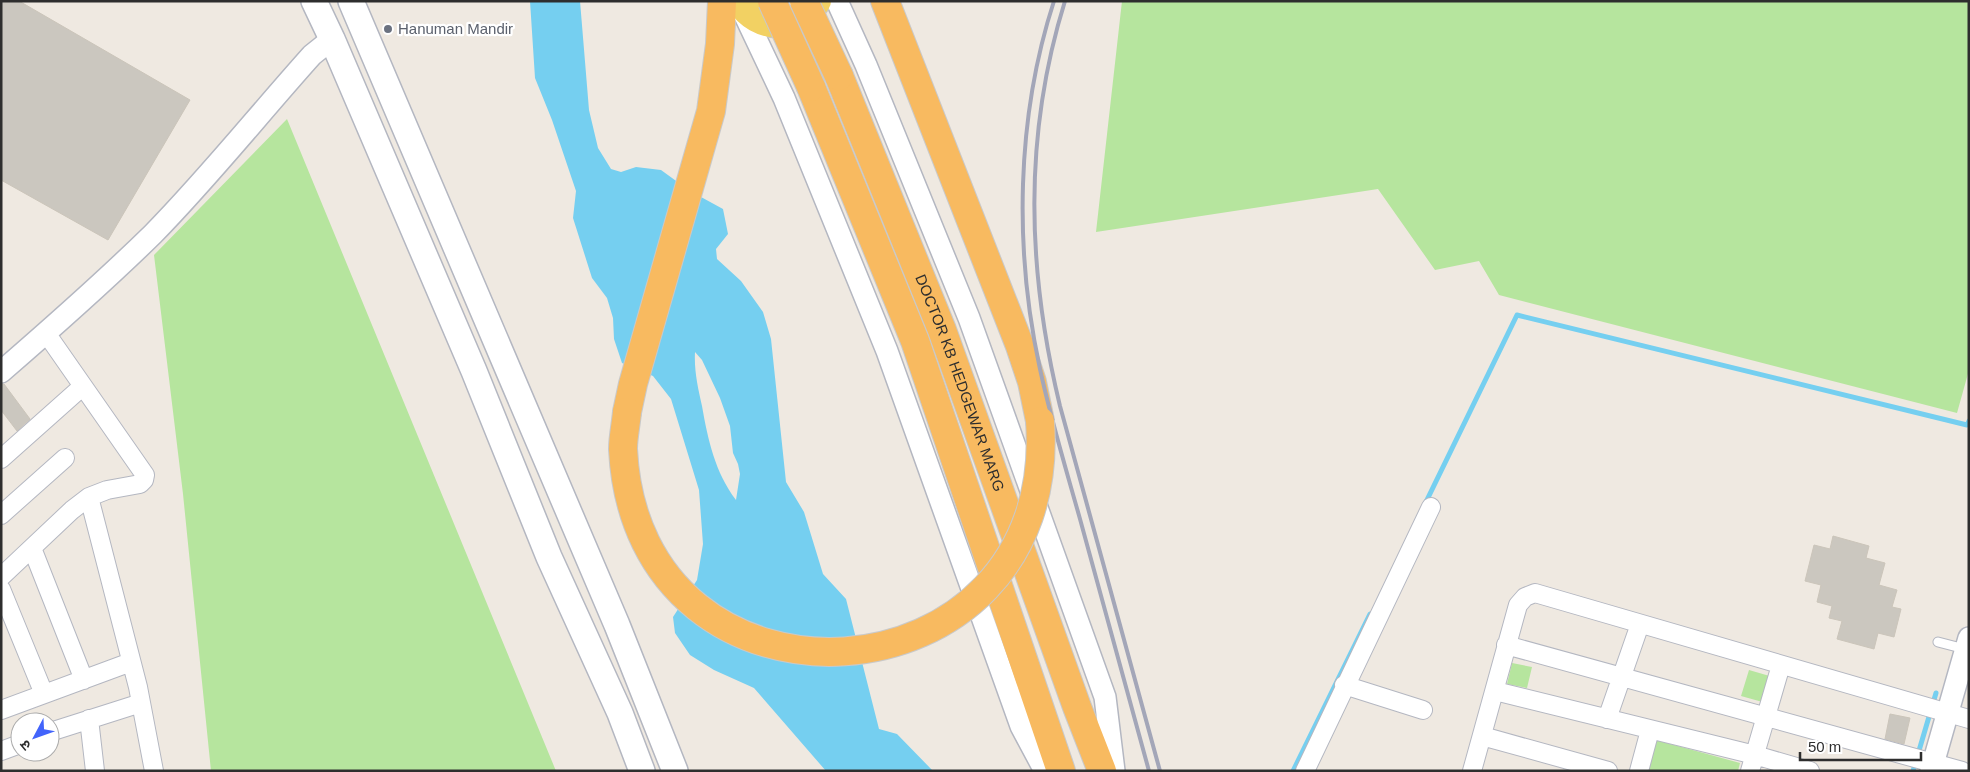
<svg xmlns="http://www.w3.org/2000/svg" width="1970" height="772" font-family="Helvetica,'Noto Sans Devanagari',sans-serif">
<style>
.green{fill:#b6e59e}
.water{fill:#75cff0;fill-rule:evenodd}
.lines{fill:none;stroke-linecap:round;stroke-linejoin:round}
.stream{stroke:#75cff0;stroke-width:5}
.building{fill:#cbc7bf;stroke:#cbc5ba}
.service-casing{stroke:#b4b7c1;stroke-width:11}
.minor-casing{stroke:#b4b7c1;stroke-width:20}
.tertiary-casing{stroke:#b4b7c1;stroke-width:24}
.secondary-casing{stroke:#b4b7c1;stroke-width:28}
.primary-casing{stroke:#c9c9c9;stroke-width:30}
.trunk-casing{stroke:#c9c9c9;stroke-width:30}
.service{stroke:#fff;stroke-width:9}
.minor{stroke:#fff;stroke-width:18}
.tertiary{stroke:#fff;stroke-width:21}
.secondary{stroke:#fff;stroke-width:25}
.primary{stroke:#f2d163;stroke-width:28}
.trunk{stroke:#f8ba60;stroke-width:28}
.rail{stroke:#a3a6b8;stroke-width:4}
.trunk-bridge-casing{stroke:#c9c9c9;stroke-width:30;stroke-linecap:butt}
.trunk-bridge{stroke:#f8ba60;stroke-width:28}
.worship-dot{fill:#6b7280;stroke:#fff;stroke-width:2}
.labels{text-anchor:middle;stroke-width:4.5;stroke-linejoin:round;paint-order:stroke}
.worship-label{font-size:15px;fill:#5b616d;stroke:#fff;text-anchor:start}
.street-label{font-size:15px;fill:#2e2e2e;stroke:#fff}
</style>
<rect width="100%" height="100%" fill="#efe9e1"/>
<path class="green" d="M1122,1H1969V370L1957,413L1499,295L1479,261L1435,270L1378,189L1096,232Z
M287,119L556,771H211L183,494L154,255Z
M1512,663L1532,667L1527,688L1507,684Z
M1749,670L1773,677L1766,703L1741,696Z
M1656,740L1740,763L1738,771H1648Z"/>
<path class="water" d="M530,1H580L589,110L598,148L611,169L621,172L636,167L661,170L690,191L723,209L728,234L716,249L717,259L741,281L763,312L771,339L786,482L804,512L823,574L846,599L879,729L897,734L933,771H826L754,688L714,670L690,655L675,633L673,617L697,580L703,544L699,490L671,399L653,376L622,363L614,339L613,318L607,298L592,278L573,218L576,191L552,120L535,78ZM695,352L702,360L720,398L730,426L733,453L738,464L740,474L736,500C715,472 708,440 702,406C698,388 694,371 695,352Z"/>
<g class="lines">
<path class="stream" d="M1424,506L1517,315L1967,425L1969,421
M1293,771L1370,614
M1913,771L1936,693"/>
</g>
<path class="building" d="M1,1H19L190,100L108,240L1,180Z
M1,384H4L30,419L17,431L1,410Z
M1833,536L1869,546L1866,558L1885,563L1879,585L1897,590L1892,607L1901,609L1894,637L1878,633L1874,649L1837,639L1842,621L1829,618L1832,606L1817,602L1821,585L1805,581L1814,545L1830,549Z
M1890,714L1910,718L1904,744L1885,739Z"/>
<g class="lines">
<g class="service-casing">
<path id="service" d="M1938,642L1965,649"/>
</g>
<g class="minor-casing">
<path id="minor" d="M1,459L83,386
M89,497L138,687L154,771
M1,515L65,458
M32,548L84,680
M1,577L72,510L89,497L107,490L140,484L144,480L145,475L46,333
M1,589L44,694
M1506,645L1962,771
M1344,685L1423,710
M1495,691L1755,755L1810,771
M1,710L131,662
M89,719L95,771
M1607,719L1640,624
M50,732L141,703
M1482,736L1608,771
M1,751L20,744
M1305,771L1431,507
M1472,771L1518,605L1525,597L1535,593L1969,719
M1639,771L1650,730
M1750,771L1781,665"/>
</g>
<g class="tertiary-casing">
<path id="tertiary" d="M837,1L866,65L969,318L1105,697L1114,771
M740,5L784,98L887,351L1021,726L1045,771
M1,372C53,327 104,282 153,234C209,177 259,114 312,55L332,39
M1931,771L1969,638"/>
</g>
<g class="secondary-casing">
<path id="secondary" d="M314,1L332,39L474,371L549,557L620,713L642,771
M351,1L617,625L675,771"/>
</g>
<g class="primary-casing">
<path id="primary" d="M739,1C759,32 796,30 817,1"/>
</g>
<g class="trunk-casing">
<g id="trunk">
<path d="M885,1L1020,346L1032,382L1040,421"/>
<path id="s1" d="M839,76L942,330L1077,707L1102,771"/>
<path d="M811,87L915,341L1061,771"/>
<path d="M627,412L633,384L711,111L720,44L722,1"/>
</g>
</g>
<use href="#service" class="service"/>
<use href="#minor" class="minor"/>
<use href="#tertiary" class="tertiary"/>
<use href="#secondary" class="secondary"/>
<use href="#primary" class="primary"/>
<use href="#trunk" class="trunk"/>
<path class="rail" d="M1054,1C1016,118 1014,250 1040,369C1051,420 1066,469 1080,519C1103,603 1126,687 1149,771
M1065,1C1023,136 1027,270 1060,406L1160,771"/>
<g class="trunk-bridge-casing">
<path id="trunk-bridge" d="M772,1L811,87
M804,1L839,76
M627,412C626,424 623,437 623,449C637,737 1061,710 1040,421"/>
</g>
<use href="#trunk-bridge" class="trunk-bridge"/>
</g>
<circle class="worship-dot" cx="388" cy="29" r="5"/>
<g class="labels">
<g class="worship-label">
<text x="398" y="34">Hanuman Mandir</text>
</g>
<g class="street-label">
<text dy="5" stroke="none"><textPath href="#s1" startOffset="330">DOCTOR KB HEDGEWAR MARG</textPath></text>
</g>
</g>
<rect width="1970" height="772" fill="none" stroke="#2e2e2e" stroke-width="5"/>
<g transform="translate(35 737) rotate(229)"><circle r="24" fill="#ffffff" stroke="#ababab"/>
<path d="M0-4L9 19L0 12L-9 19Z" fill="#4264fb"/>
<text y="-8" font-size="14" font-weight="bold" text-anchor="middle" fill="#2e2e2e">उ</text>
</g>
<path d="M1800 752v8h121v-8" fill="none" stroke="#2e2e2e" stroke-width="2.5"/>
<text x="1808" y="752" font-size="15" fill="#2e2e2e" stroke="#ffffff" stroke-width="4" paint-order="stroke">50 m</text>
</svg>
